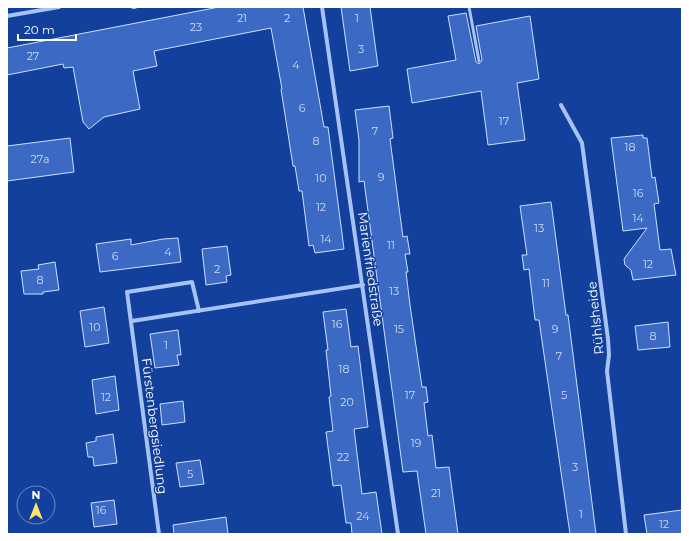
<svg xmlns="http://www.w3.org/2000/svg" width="689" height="541" font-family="Montserrat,sans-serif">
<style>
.building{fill:#3b69c3;stroke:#cfdffe}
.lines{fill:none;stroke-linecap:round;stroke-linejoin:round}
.lane{stroke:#a7c2f4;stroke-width:3}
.street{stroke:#a7c2f4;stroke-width:4}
.labels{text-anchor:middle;stroke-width:3;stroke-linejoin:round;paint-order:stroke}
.number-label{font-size:11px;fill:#cedaf0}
.street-label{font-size:13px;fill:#fff;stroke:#12409c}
</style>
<rect width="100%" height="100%" fill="#12409c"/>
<path class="building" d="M219,7H303L324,127H328L344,249L315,253L313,245L309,246L302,191H299L295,166H293L281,89H282L271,28L154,51L157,66L133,71L140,109L104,117L89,129L83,122L73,67L64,68L63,64L7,75V48Z
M341,7H370L378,66L350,71Z
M466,13L476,62L479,64L482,60L476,26L530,16L539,79L517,83L525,140L488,145L481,91L412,103L407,69L456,60L448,16Z
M389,106L393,138L390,139L400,215L403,237L407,236L410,254H405L408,272H406L410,305L422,387H426L428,402L424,403L428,436L432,435L436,468L449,467L458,534H426L417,471L403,472L364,181L359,182V140L355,110Z
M643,135V138H647L652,178L655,177L659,203L654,204L660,250L671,249L676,275L633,280L631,270L625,265L624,259L647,228L623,231L611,138Z
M70,138L74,172L7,181V146Z
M551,202L566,315H568L596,534H570L539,320H535L529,269L524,270L522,255H527L520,206Z
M178,238L181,262L100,272L96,244L131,239V245L163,239Z
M227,246L231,275L226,276L227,282L206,285L202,249Z
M55,262L59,290L43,292V294H24L21,271L39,269L38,265Z
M104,307L109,343L85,347L80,311Z
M346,309L351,347L358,346L368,427L354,429L362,494L376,492L382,534H352L351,523H346L341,485L333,486L326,432L333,431L329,397L331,396L326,350H328L323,312Z
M668,322L670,347L638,350L635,326Z
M178,330L181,355H177L179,365L155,368L150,334Z
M115,376L119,410L96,414L92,380Z
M183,401L185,422L162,425L160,404Z
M113,434L117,463L94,466L93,457H88L86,443L96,441V437Z
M200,460L204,484L180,487L176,463Z
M114,500L117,524L94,527L91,503Z
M682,510V534H647L644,515Z
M226,517L228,534H174L173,525Z"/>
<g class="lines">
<path class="lane" d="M469,7L479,61"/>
<path class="street" d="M133,7H135
M322,7L398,534
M7,16L59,7
M561,105L582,143L608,339L609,355L607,371L626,534
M132,321L363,285
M159,534L127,292L192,282L199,311"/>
</g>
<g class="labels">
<g class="number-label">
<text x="242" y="22">21</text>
<text x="287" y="22">2</text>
<text x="357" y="22">1</text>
<text x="196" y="31">23</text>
<text x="361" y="53">3</text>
<text x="33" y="60">27</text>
<text x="296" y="69">4</text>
<text x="302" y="112">6</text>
<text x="504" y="125">17</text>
<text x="375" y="135">7</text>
<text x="316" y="145">8</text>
<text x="630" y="151">18</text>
<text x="40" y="163">27a</text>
<text x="381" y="181">9</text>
<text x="321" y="182">10</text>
<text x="638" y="197">16</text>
<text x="321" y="211">12</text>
<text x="638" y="222">14</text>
<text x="539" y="232">13</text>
<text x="326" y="243">14</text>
<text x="391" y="249">11</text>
<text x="168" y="256">4</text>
<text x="115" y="260">6</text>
<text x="648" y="268">12</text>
<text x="217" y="273">2</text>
<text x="40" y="284">8</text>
<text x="546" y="287">11</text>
<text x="394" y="295">13</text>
<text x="337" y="328">16</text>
<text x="95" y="331">10</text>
<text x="399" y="333">15</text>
<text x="555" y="333">9</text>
<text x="653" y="340">8</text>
<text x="166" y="349">1</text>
<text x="559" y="360">7</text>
<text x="344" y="373">18</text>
<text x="410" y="399">17</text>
<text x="564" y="399">5</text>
<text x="106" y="401">12</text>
<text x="347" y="406">20</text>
<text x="416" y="447">19</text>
<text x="343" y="461">22</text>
<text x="575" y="471">3</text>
<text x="190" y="478">5</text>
<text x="436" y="497">21</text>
<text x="101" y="514">16</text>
<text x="581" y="518">1</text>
<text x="363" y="520">24</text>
<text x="664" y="528">12</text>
</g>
<g class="street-label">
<text transform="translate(371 269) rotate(82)" y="5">Marienfriedstraße</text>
<text transform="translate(595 318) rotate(-96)" y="5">Rühlsheide</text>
<text transform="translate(155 426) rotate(83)" y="5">Fürstenbergsiedlung</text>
</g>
</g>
<rect width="689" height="541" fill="none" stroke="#ffffff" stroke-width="16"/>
<g transform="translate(36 505)"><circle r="19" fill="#12409c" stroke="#718cc4"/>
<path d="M0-3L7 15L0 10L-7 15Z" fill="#ffe46a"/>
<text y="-6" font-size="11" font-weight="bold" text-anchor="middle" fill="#ffffff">N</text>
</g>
<path d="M18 34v6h58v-6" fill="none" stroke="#ffffff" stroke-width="2"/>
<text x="24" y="34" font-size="12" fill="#ffffff" stroke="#12409c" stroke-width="3" paint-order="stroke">20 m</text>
</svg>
